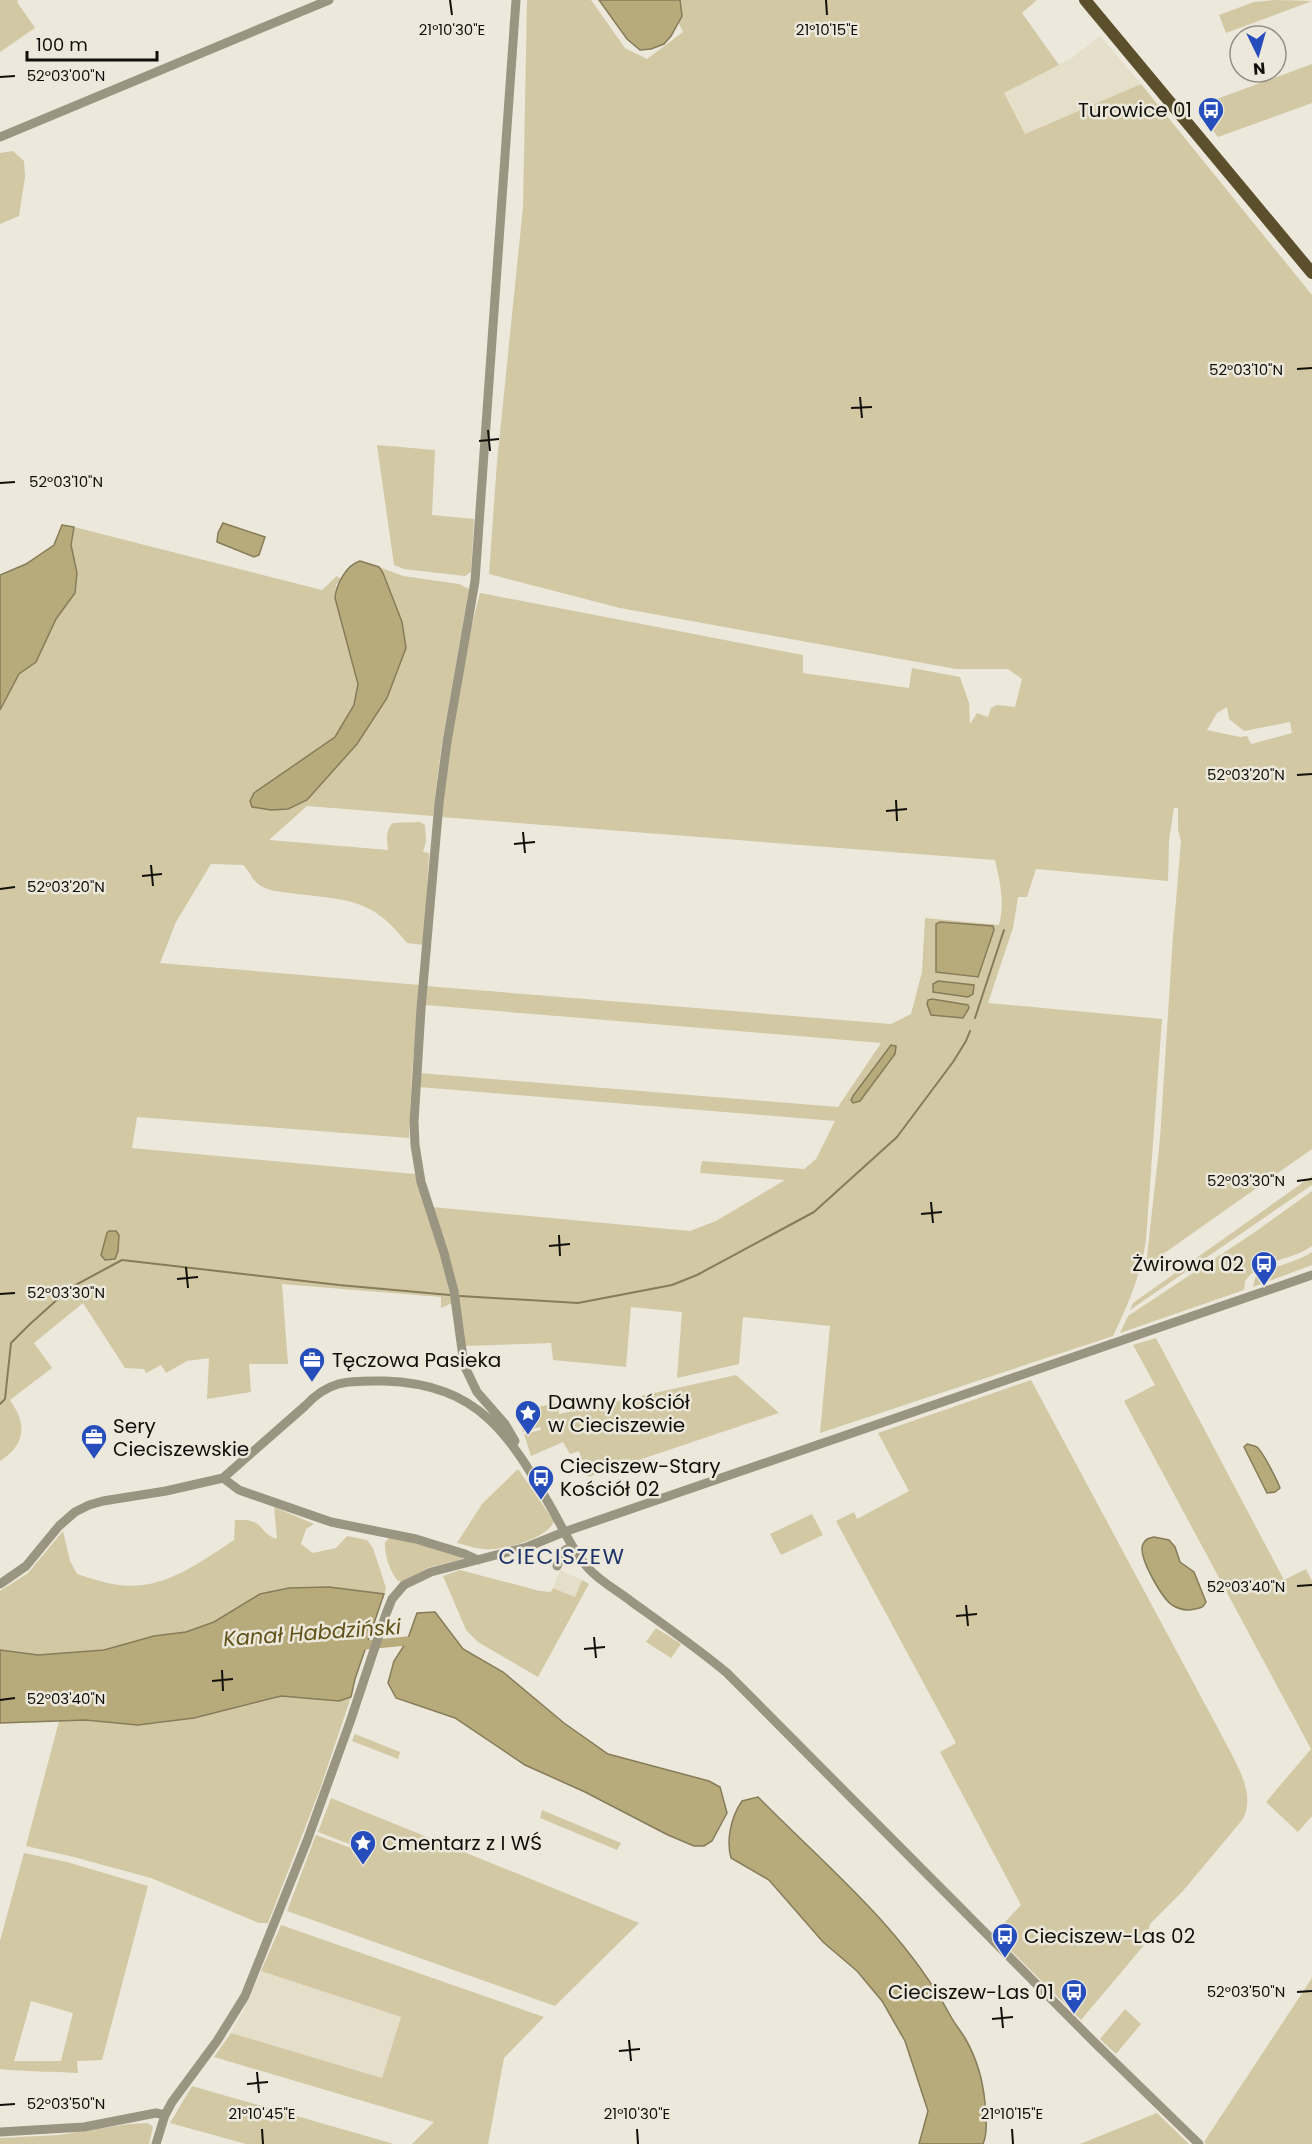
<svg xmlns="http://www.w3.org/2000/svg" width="1312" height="2144" font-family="Poppins,sans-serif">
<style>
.built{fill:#e5dfca}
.green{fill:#d3c8a4;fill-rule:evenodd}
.water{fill:#b8ab7b;stroke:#867c59;stroke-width:1.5}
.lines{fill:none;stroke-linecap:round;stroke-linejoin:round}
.stream{stroke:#867c59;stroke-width:2}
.canal{stroke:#b8ab7b;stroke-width:9}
.minor{stroke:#9a9580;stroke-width:9}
.major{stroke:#5b502b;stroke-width:12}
.ticks{fill:none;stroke:#100f0a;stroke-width:2}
.labels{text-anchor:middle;stroke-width:5;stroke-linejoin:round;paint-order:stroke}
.poi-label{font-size:20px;fill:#100f0a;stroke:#ece8db;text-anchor:start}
.water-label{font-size:21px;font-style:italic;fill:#615219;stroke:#ece8db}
.quarter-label{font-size:22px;letter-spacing:1.5px;fill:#1c3269;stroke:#ece8db}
.ticks-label{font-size:15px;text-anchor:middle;fill:#100f0a;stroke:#ece8db;stroke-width:5;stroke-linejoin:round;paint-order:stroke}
</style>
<rect width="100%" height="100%" fill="#ece8db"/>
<path class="built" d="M1100,36L1141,84L1025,134L1003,93L1072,58Z
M560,1570L582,1580L575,1597L553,1588Z
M261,1971L401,2017L382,2078L231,2033L249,2000Z"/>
<path class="green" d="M0,0H18L17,2L35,28L0,52Z
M527,0H591L625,48L647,59L683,32L671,7L670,0H1037L1022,13L1059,65L1004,93L1025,134L1141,84L1312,295V1149L1146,1266L1160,1139L1173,936L1181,841L1178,830V808H1174L1169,840L1168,881L1036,869L1027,897H1018L1013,928L988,1003L1162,1019L1146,1240C1141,1274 1128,1305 1113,1336L820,1433L830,1326L743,1317L739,1364L677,1378L682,1312L631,1307L626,1367L553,1360L551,1343L464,1346L458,1290L446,1245L432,1207L690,1231L716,1221L785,1180L700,1173L702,1161L804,1169L816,1159L835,1121L419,1087V1073L838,1107L881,1043L425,1005L426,986L891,1024L911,1014L922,972L925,918L999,925C1005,902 1000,882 995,860L441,817C450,742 460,666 480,593L803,655V673L909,688L912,668L960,677L969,703L970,724L977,713L988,717L991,708L997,705L1015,707L1022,679L1008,669H956L620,608L489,574L497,462L523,207ZM1227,707L1229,719L1244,731L1290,722L1292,733L1251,744L1247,736L1240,737L1207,730L1217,713ZM936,923L976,978L936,972Z
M1275,0L1312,1L1226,33L1219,15L1254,2Z
M1312,64V103L1218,137L1198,112L1205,110L1203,104Z
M13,151L24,161L25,177L19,216L0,224V153Z
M377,445L435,450L432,515L474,519L471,572L465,576L404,569L394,565Z
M74,527L322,590L337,576L341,579L336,585L335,598L358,684L354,705L335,737L254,793L252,807L271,810L288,809L307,800L357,744L406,648L402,622L383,573L379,567L403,576L459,584L469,589L441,749L433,816L307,806L269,840L388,850C387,840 385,830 393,823L420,822L425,825L426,841L423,852L429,853L424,945L407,943C373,899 349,900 297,894C285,892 271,892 261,886C252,881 250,871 243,865L211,864L176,922L160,963L420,985L412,1072L409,1138L137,1117L132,1148L415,1174L438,1243L452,1303L441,1308V1297L282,1284L288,1364H249L251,1392L207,1399L209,1358L187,1361L166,1373L161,1365L146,1373L144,1369L125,1368L83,1303L34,1343L52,1368L10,1400C27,1424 26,1444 0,1461V710L19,674L36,662L56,619L75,593L77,573L71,545Z
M1312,1176V1185L1130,1310L1133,1303Z
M1312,1191V1246C1291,1261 1261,1259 1245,1281L1244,1290L1120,1333L1128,1316L1255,1232Z
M1312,1252V1265L1253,1287L1255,1278C1272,1265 1294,1264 1312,1252Z
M1156,1338L1284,1580L1306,1569L1312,1581V1816L1298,1832L1266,1802L1311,1749L1124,1401L1155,1385L1133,1345Z
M736,1375L779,1413L588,1477L579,1451L570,1454L563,1442L531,1456L524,1434L541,1430L540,1427L523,1432L515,1411L559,1403V1414Z
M1031,1380L1221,1734C1233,1759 1257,1791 1243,1819L1182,1892L1150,1924L1145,1944L1081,2020L994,1934L1021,1905L940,1752L956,1743L836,1521L854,1512L857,1519L909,1491L878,1433Z
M518,1469L554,1521C549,1538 502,1551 485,1549C476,1549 466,1545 457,1543L482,1504Z
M274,1507L314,1524L306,1529L301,1544L313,1553L336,1548L347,1536L367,1540L373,1548L386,1588L384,1594L329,1587L289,1588L260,1594L214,1622L186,1632L154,1636L104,1650L38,1655L0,1650V1591L28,1573L63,1531L70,1561L77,1574C90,1578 104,1583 118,1585C163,1591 199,1563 234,1540L235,1520C241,1520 250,1519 256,1523C265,1529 264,1535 277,1539Z
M812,1514L823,1535L781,1555L770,1534Z
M389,1538L400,1539L462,1556L463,1559L430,1567L403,1581H398C390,1572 384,1554 385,1542Z
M460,1570L540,1591L551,1592L553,1588L575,1597L582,1580L589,1584L538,1677L478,1642L466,1630L443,1576Z
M656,1628L681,1644L671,1658L646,1642Z
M281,1696L339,1701L351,1697L320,1789L268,1923H259L151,1878L74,1857L26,1846L59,1721L85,1720L120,1724H155L194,1718Z
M355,1734L400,1752L398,1759L352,1741Z
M331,1798L639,1923L555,2006L287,1911L316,1835L351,1848L352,1845L318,1832Z
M542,1810L621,1843L617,1850L540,1818Z
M24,1853L67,1862L148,1886L102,2060L77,2061L78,2073C52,2071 26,2072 0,2069V1941ZM31,2001L73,2013L61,2061H14Z
M281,1925L544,2017L504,2058L488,2144H412L434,2122L214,2057L231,2033L382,2078L401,2017L261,1971Z
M1312,1978V2144H1206L1204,2142Z
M1125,2009L1141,2024L1116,2054L1100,2039Z
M192,2086L394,2144H246L170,2123Z
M1157,2113L1189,2144H1080Z
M148,2123L153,2127L149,2144H0V2138L59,2135L129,2124Z"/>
<path class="water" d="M599,0H680L682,16L671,36L664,44L651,49L640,50L627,39Z
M223,523L265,537L259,555L254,557L217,542L218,533Z
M62,525L74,527L71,545L77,573L75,593L56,619L36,662L19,674L0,710V575L26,564L54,545Z
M360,561L379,567L383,573L402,622L406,648L387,698L357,744L307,800L288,809L271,810L252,807L250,801L254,793L335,737L354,705L358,684L335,598C336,585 346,565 360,561Z
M940,922L993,926L994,930L978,977L936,972V924Z
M938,981L974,985L973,994L968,997L933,992V984Z
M932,999L968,1005L969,1008L963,1018L931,1015L927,1004L928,1000Z
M891,1045L896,1046L895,1054L860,1101L853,1103L851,1100L853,1096Z
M109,1231H116L119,1235L118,1251L115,1259L105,1260L101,1255L107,1233Z
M1247,1444C1251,1445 1253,1445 1257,1447C1263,1452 1277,1480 1280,1488L1275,1492L1267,1493L1244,1447Z
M1154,1537L1169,1540L1175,1547L1180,1562L1194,1572L1206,1602C1203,1608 1201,1608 1195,1609C1187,1611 1180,1610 1172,1605C1162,1598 1137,1556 1143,1544C1145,1539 1149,1538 1154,1537Z
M329,1587L384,1594L355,1679L351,1697L339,1701L281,1696L194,1718L138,1725L85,1720L0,1723V1650L38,1655L104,1650L154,1636L186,1632L214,1622L260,1594L289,1588Z
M435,1612L463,1649L503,1672L564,1723L608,1754L709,1781L720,1787L727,1813L712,1841L704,1846H694L668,1835L585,1792L525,1765L455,1718L396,1698L388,1683L394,1661L407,1641L417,1613Z
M758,1797C827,1867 903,1928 950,2015C954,2023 960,2030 965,2038C976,2057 983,2081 985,2103C986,2116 988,2132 983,2144H919L928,2111L905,2041L882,2001L857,1971L823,1942L769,1880L731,1858C726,1840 731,1817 742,1801Z"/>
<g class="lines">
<path class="stream" d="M975,1018L1004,930
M460,1296L578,1303L672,1285L697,1275L814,1212L897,1137L953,1062L966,1041L970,1031
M0,1404L5,1399L11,1343L29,1325L70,1288L122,1260L339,1285L450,1295"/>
<path class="canal" d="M355,1646L407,1641L417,1648"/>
<path class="minor" d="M0,137L329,0
M515,1441L505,1424L477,1392L464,1365L454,1291L444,1253L421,1182L415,1145L414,1122L421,1009L439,803L447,742L475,581L516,0
M223,1478L239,1490L331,1522L416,1539L465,1554L478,1560
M557,1566L564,1551L567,1549
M0,1584L26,1566L59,1526L75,1512L89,1505L103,1501L166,1491L223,1478L305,1406C330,1379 349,1381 384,1381C480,1384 510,1435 553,1511C564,1531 574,1552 589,1569C601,1582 618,1591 632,1602C664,1625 697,1648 727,1673L1096,2044L1199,2144
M0,2132L84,2127L156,2113L165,2115
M156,2144L165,2115L172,2102L217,2041L245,1996L307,1841L350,1722L386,1614L392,1599L404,1585L431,1572L527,1547L564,1532L721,1478L1312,1275"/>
<path class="major" d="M1085,0L1312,273"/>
</g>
<path class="ticks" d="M450,0L452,15M826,0L827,15M0,77L15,76M1297,369L1312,368M860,397L862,418M851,408L872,407M488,430L490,451M479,441L499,439M0,483L15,482M1297,775L1312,774M896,800L897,821M886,811L907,809M523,832L525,853M514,844L535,842M151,865L153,886M142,876L162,874M0,889L15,887M1297,1181L1312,1179M931,1202L933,1223M921,1214L942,1212M559,1235L560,1256M549,1246L570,1244M186,1267L188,1288M177,1279L198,1277M0,1294L15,1293M1297,1586L1312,1585M966,1605L968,1626M956,1616L977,1614M594,1637L596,1658M584,1649L605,1647M222,1670L223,1691M212,1681L233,1679M0,1700L15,1698M1297,1992L1312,1991M1001,2007L1003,2028M992,2019L1013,2017M629,2040L631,2061M619,2051L640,2049M257,2072L259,2093M247,2084L268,2082M0,2105L15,2104M262,2129L263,2144M637,2129L638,2144M1012,2129L1013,2144"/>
<defs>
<g id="bus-pin" transform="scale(1.35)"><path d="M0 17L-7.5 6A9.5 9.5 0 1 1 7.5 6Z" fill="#264dbc" stroke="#ece8db"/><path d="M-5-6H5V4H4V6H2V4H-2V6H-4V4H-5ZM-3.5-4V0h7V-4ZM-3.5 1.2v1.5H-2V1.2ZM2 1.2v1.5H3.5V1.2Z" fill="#fff"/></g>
<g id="office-pin" transform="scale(1.35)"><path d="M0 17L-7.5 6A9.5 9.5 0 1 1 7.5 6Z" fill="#264dbc" stroke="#ece8db"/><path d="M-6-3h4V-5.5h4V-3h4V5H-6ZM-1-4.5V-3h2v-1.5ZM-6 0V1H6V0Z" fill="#fff"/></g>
<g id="sight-pin" transform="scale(1.35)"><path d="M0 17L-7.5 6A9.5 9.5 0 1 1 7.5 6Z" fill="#264dbc" stroke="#ece8db"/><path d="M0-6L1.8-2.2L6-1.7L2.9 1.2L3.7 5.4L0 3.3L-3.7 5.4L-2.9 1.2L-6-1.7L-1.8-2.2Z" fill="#fff"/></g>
</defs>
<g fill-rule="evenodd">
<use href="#bus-pin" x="1211" y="110"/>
<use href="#bus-pin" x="1264" y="1264"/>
<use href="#office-pin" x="312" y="1360"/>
<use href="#sight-pin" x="528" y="1413"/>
<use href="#office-pin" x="94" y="1437"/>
<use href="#bus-pin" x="541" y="1478"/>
<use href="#sight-pin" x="363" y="1843"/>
<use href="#bus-pin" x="1005" y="1936"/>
<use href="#bus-pin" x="1074" y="1992"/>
</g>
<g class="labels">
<g class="poi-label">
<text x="1192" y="117" text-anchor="end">Turowice 01</text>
<text x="1244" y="1271" text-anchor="end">Żwirowa 02</text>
<text x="332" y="1367">Tęczowa Pasieka</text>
<text x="548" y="1409">Dawny kościół<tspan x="548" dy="23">w Cieciszewie</tspan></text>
<text x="113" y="1433">Sery<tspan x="113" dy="23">Cieciszewskie</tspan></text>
<text x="560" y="1473">Cieciszew-Stary<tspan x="560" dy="23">Kościół 02</tspan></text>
<text x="382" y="1850">Cmentarz z I WŚ</text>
<text x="1024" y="1943">Cieciszew-Las 02</text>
<text x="1054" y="1999" text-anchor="end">Cieciszew-Las 01</text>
</g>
<g class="water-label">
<text transform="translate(312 1633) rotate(-4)" y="7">Kanał Habdziński</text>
</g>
<g class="quarter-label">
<text x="562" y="1564">CIECISZEW</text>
</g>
</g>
<g class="ticks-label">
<text x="452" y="35">21°10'30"E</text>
<text x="827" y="35">21°10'15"E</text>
<text x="66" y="81">52°03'00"N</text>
<text x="1246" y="375">52°03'10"N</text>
<text x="66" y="487">52°03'10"N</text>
<text x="1246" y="780">52°03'20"N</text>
<text x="66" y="892">52°03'20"N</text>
<text x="1246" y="1186">52°03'30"N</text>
<text x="66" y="1298">52°03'30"N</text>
<text x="1246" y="1592">52°03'40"N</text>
<text x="66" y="1704">52°03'40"N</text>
<text x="1246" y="1997">52°03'50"N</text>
<text x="66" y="2109">52°03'50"N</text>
<text x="262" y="2119">21°10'45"E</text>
<text x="637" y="2119">21°10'30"E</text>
<text x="1012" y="2119">21°10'15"E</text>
</g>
<g transform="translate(1258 54) rotate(175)"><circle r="28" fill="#ece8db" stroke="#949187" stroke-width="1.5"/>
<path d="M0-4.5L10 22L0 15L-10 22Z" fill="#264dbc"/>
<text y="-9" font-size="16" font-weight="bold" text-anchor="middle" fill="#100f0a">N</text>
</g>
<path d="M27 51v9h130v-9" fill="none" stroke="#100f0a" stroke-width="3"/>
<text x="36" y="51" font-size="18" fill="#100f0a" stroke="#ece8db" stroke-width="4.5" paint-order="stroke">100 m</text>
</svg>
